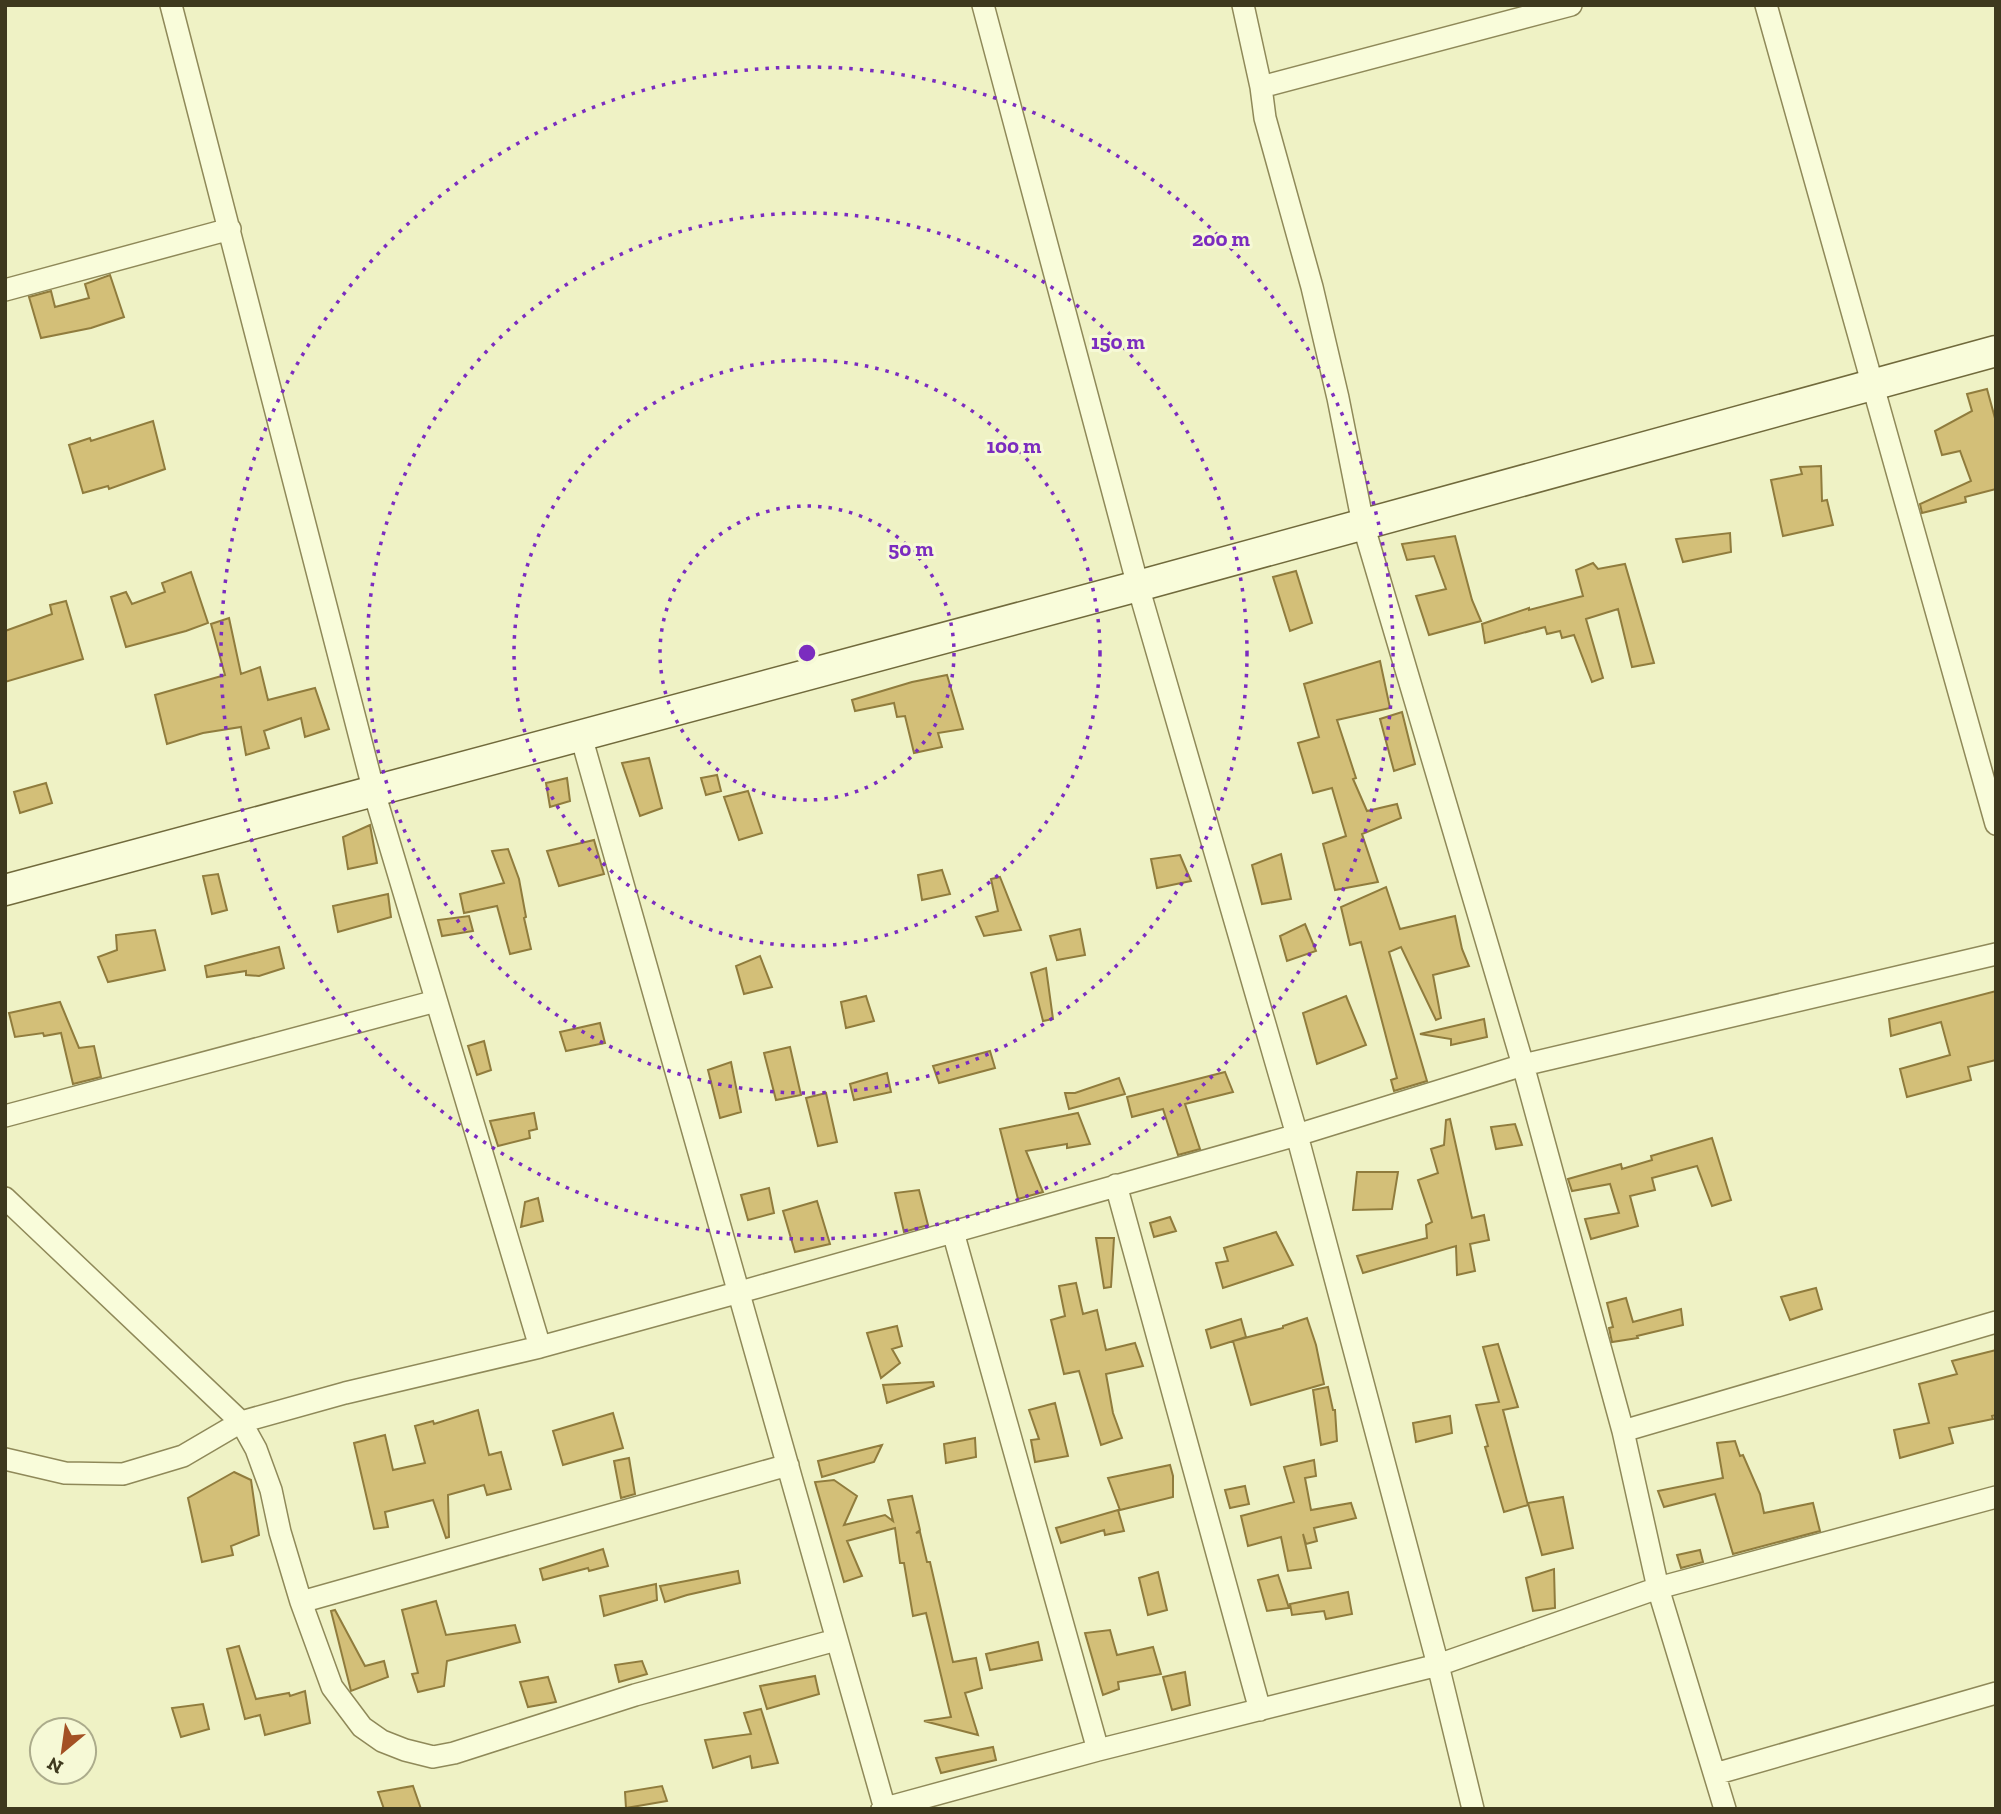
<svg xmlns="http://www.w3.org/2000/svg" width="2001" height="1814" font-family="'Zilla Slab',serif">
<style>
.building{fill:#d3bf78;stroke:#907c3d;stroke-width:2}
.lines{fill:none;stroke-linecap:round;stroke-linejoin:round}
.street-casing{stroke:#8f8959;stroke-width:24}
.secondary-casing{stroke:#716a3c;stroke-width:33}
.street{stroke:#f9fcda;stroke-width:21}
.secondary{stroke:#f9fcda;stroke-width:30}
.ring{fill:none;stroke:#7b2cbf;stroke-width:3.5;stroke-dasharray:3.5 7}
.centre{fill:#7b2cbf;stroke:#f6f9d6;stroke-width:3.5}
.ring-label{font-size:21px;text-anchor:middle;font-weight:bold;fill:#7b2cbf;stroke:#f6f9d6;stroke-width:6;stroke-linejoin:round;paint-order:stroke}
</style>
<rect width="100%" height="100%" fill="#eff2c5"/>
<path class="building" d="M110,275L124,317L91,328L41,338L29,297L51,291L55,307L89,298L85,284Z
M1987,389L1996,422V489L1965,497L1966,502L1922,513L1920,504L1971,481L1960,451L1942,455L1935,431L1972,411L1967,394Z
M153,421L165,469L109,489L108,486L83,493L69,445L90,438L91,441Z
M1821,466L1822,501L1827,500L1833,525L1783,536L1771,480L1802,474L1800,467Z
M1730,533L1731,552L1683,562L1676,539Z
M1455,536L1472,600L1481,621L1429,635L1416,596L1446,589L1434,556L1407,560L1402,544Z
M1593,563L1598,569L1625,564L1654,663L1632,667L1618,609L1586,619L1603,678L1592,682L1574,635L1562,638L1560,631L1547,634L1545,627L1485,643L1482,624L1529,608V610L1583,596L1576,570Z
M1296,571L1312,623L1290,631L1273,577Z
M191,572L208,623L186,631L126,647L111,597L126,592L132,604L165,592L162,583Z
M66,601L83,659L5,682V631L52,614L50,605Z
M229,618L241,674L260,667L268,700L315,688L329,729L305,737L301,718L264,731L269,748L246,755L241,727L203,733L167,744L155,695L225,675L211,624Z
M1380,661L1390,708L1337,720L1356,778L1353,779L1367,811L1397,804L1401,818L1362,834L1378,882L1335,890L1323,844L1346,836L1332,788L1313,793L1298,743L1319,737L1304,684Z
M947,675L963,729L938,733L942,747L914,753L905,716L897,717L894,703L855,711L852,700L912,682Z
M1402,712L1415,764L1394,771L1380,719Z
M649,758L662,808L640,816L622,763Z
M717,775L721,791L706,795L701,778Z
M567,778L570,801L550,807L546,783Z
M46,783L52,803L20,813L14,792Z
M748,791L762,833L739,840L724,797Z
M370,825L377,863L348,869L343,837Z
M594,840L604,874L559,886L547,851Z
M508,849L519,879L526,917L524,918L531,949L510,954L497,906L464,913L460,894L504,883L492,851Z
M1281,854L1291,899L1262,904L1252,865Z
M1180,855L1191,881L1157,888L1151,859Z
M942,870L950,894L922,900L918,875Z
M218,874L227,910L212,914L203,876Z
M1000,877L1021,930L984,936L976,917L998,911L991,879Z
M1386,887L1400,929L1455,916L1462,949L1469,966L1433,975L1441,1018L1436,1020L1401,947L1389,952L1427,1081L1394,1091L1391,1080L1397,1078L1361,942L1350,945L1341,907Z
M388,894L391,917L338,932L333,906Z
M469,916L473,931L442,936L438,920Z
M1305,924L1316,951L1287,961L1280,936Z
M1080,929L1085,955L1057,960L1050,936Z
M155,930L165,970L108,982L98,957L117,950L116,935Z
M279,947L284,968L259,976L246,975V971L207,977L205,966Z
M760,956L772,987L744,994L736,966Z
M1046,968L1053,1019L1043,1021L1031,973Z
M1996,991V1060L1968,1067L1971,1080L1907,1097L1900,1069L1950,1055L1941,1022L1891,1036L1889,1019Z
M866,996L874,1021L846,1028L841,1002Z
M1346,996L1366,1045L1317,1064L1303,1013Z
M60,1002L79,1048L94,1046L101,1077L73,1084L61,1033L44,1036L43,1033L15,1037L9,1013Z
M1484,1019L1487,1037L1451,1045V1039L1420,1034Z
M600,1023L605,1043L566,1051L560,1032Z
M484,1041L491,1070L477,1075L468,1046Z
M790,1047L801,1095L776,1100L764,1053Z
M990,1051L995,1068L939,1083L933,1066Z
M731,1062L741,1112L720,1118L708,1070Z
M1225,1072L1233,1092L1185,1104L1200,1149L1178,1155L1163,1109L1132,1117L1127,1097Z
M887,1073L891,1092L854,1100L850,1084Z
M1119,1078L1125,1094L1069,1109L1065,1093H1075Z
M826,1093L837,1142L818,1146L806,1098Z
M534,1113L537,1129L529,1131L530,1138L498,1146L490,1121Z
M1078,1113L1090,1144L1067,1148V1144L1026,1151L1043,1192L1018,1199L1000,1129Z
M1450,1119L1472,1218L1484,1215L1489,1240L1470,1244L1475,1271L1457,1275L1456,1246L1363,1273L1357,1256L1427,1238L1426,1225L1432,1222L1418,1180L1438,1173L1431,1149L1444,1145L1446,1120Z
M1515,1124L1522,1145L1496,1149L1491,1127Z
M1712,1138L1731,1200L1712,1206L1697,1166L1652,1178L1655,1190L1630,1196L1638,1226L1591,1239L1585,1219L1619,1213L1610,1184L1572,1191L1568,1179L1621,1164L1622,1169L1652,1160L1651,1156Z
M1357,1172H1398L1392,1209L1353,1210Z
M769,1188L774,1213L748,1220L741,1195Z
M919,1190L928,1225L904,1232L895,1193Z
M538,1198L543,1221L521,1227L525,1202Z
M817,1201L830,1244L795,1252L783,1211Z
M1170,1217L1176,1231L1154,1237L1150,1223Z
M1276,1232L1293,1265L1223,1288L1216,1263L1228,1261L1224,1248Z
M1096,1238H1114L1111,1287L1104,1288Z
M1076,1283L1083,1314L1097,1310L1106,1350L1135,1343L1143,1366L1106,1374L1113,1413L1122,1438L1101,1445L1079,1371L1064,1374L1051,1320L1065,1316L1059,1286Z
M1816,1288L1822,1309L1790,1320L1781,1297Z
M1626,1298L1633,1322L1681,1309L1683,1325L1637,1336L1638,1338L1612,1342L1609,1328L1613,1327L1607,1303Z
M1307,1318L1316,1345L1324,1384L1251,1405L1233,1341L1283,1328V1326Z
M1241,1319L1246,1337L1211,1348L1206,1330Z
M897,1326L902,1346L892,1349L900,1363L881,1378L867,1333Z
M1498,1344L1518,1407L1503,1410L1528,1505L1504,1512L1485,1447L1488,1446L1476,1405L1499,1402L1483,1347Z
M1996,1350V1415L1992,1416L1993,1419L1949,1428L1953,1443L1900,1458L1894,1430L1929,1423L1919,1384L1957,1374L1952,1361Z
M933,1382L934,1386L887,1403L883,1385Z
M1328,1387L1333,1410H1335L1337,1441L1321,1445L1313,1390Z
M1055,1403L1068,1456L1035,1462L1031,1440L1039,1439L1029,1410Z
M478,1410L489,1455L501,1452L511,1489L487,1495L484,1485L448,1495L449,1537L446,1538L433,1500L385,1512L388,1527L374,1529L354,1443L385,1435L393,1470L425,1463L415,1426L433,1421L434,1424Z
M613,1413L623,1448L563,1465L553,1431Z
M1450,1416L1452,1433L1416,1442L1413,1423Z
M975,1438L976,1457L946,1463L944,1444Z
M1735,1441L1740,1456L1743,1455L1760,1494L1764,1513L1813,1503L1820,1531L1733,1554L1715,1494L1664,1507L1658,1491L1723,1478L1717,1443Z
M882,1445L874,1462L822,1477L818,1461Z
M629,1458L635,1494L621,1498L614,1461Z
M1314,1460L1316,1476L1305,1478L1311,1510L1351,1503L1356,1518L1314,1528L1317,1541L1306,1544L1303,1534L1311,1568L1288,1571L1281,1537L1248,1546L1241,1516L1294,1502L1284,1467Z
M1170,1465L1173,1476V1497L1120,1510L1108,1478Z
M234,1472L251,1480L259,1535L231,1546L233,1555L202,1562L188,1498Z
M834,1480L857,1496L844,1525L885,1515L893,1521L888,1500L912,1496L920,1530L916,1533L920,1532L927,1562H930L953,1662L976,1658L982,1688L965,1693L978,1735L924,1721L951,1717L926,1613L913,1616L904,1563H900L895,1528L847,1541L862,1576L844,1582L815,1482Z
M1245,1486L1249,1504L1230,1508L1225,1490Z
M1563,1497L1573,1548L1542,1555L1528,1503Z
M1118,1510L1124,1531L1105,1535L1104,1530L1061,1543L1056,1528Z
M603,1549L608,1566L589,1571L588,1568L543,1580L540,1569Z
M1700,1550L1703,1562L1681,1568L1677,1555Z
M1554,1569L1555,1608L1533,1611L1526,1578Z
M738,1571L740,1583L687,1595L665,1602L660,1586Z
M1158,1572L1167,1610L1148,1615L1139,1578Z
M1278,1575L1289,1608L1267,1611L1258,1580Z
M656,1584L657,1600L604,1616L600,1596Z
M1348,1592L1352,1614L1326,1619L1324,1611L1292,1615L1290,1604Z
M436,1601L446,1635L515,1625L520,1642L447,1661L444,1686L418,1692L412,1674L418,1673L402,1610Z
M335,1610L365,1666L384,1661L388,1677L351,1691L331,1611Z
M1110,1630L1117,1655L1153,1647L1161,1674L1118,1682L1119,1689L1103,1695L1085,1633Z
M1038,1642L1042,1660L990,1670L986,1654Z
M239,1646L256,1699L289,1693L290,1696L305,1691L310,1723L265,1735L260,1715L245,1719L227,1649Z
M642,1661L647,1674L619,1682L615,1665Z
M1185,1672L1190,1705L1172,1710L1163,1677Z
M815,1676L819,1694L767,1709L760,1686Z
M548,1677L556,1702L528,1707L520,1682Z
M203,1704L209,1729L181,1737L172,1708Z
M761,1709L778,1763L752,1768L750,1756L713,1768L705,1740L751,1734L744,1713Z
M993,1747L996,1760L941,1773L936,1758Z
M413,1786L421,1809H384L378,1792Z
M662,1786L667,1801L626,1808L625,1792Z"/>
<g class="lines">
<g class="street-casing">
<path id="street" d="M171,5L374,792L540,1347
M983,5L1138,586L1297,1135L1438,1665L1473,1809
M1243,5L1261,87L1265,118L1312,287L1338,398L1363,524L1523,1065L1623,1431L1658,1588L1725,1809
M1766,5L1996,824
M1261,87L1571,5
M5,290L230,229
M581,736L885,1809
M5,1116L436,1001
M1116,1185L1260,1710
M5,1198L241,1422L256,1449L271,1490L280,1532L301,1602L332,1687L362,1727L382,1741L405,1750L433,1757L454,1753L635,1695L836,1640
M953,1232L1098,1750
M1623,1431L1996,1322
M5,1459L65,1473L123,1474L183,1456L241,1422L345,1393L540,1347L740,1292L1297,1135L1523,1065L1996,954
M301,1602L788,1465
M1715,1774L1996,1693
M882,1809L1098,1750L1438,1665L1658,1588L1996,1497"/>
</g>
<g class="secondary-casing">
<path id="secondary" d="M5,890L1138,586L1996,351"/>
</g>
<use href="#street" class="street"/>
<use href="#secondary" class="secondary"/>
</g>
<g class="ring">
<circle cx="807" cy="653" r="147"/>
<circle cx="807" cy="653" r="293"/>
<circle cx="807" cy="653" r="440"/>
<circle cx="807" cy="653" r="586"/>
</g>
<circle cx="807" cy="653" r="10" class="centre"/>
<g class="ring-label">
<text x="1221" y="246">200 m</text>
<text x="1118" y="349">150 m</text>
<text x="1014" y="453">100 m</text>
<text x="911" y="556">50 m</text>
</g>
<rect width="2001" height="1814" fill="none" stroke="#3e391e" stroke-width="14"/>
<g transform="translate(63 1751) rotate(209)"><circle r="33" fill="#f6f9d6" stroke="#acac8c" stroke-width="2"/>
<path d="M0-5L12 26L0 18L-12 26Z" fill="#a35124"/>
<text y="-10" font-size="19" font-weight="bold" text-anchor="middle" fill="#3e391e">N</text>
</g>
</svg>
